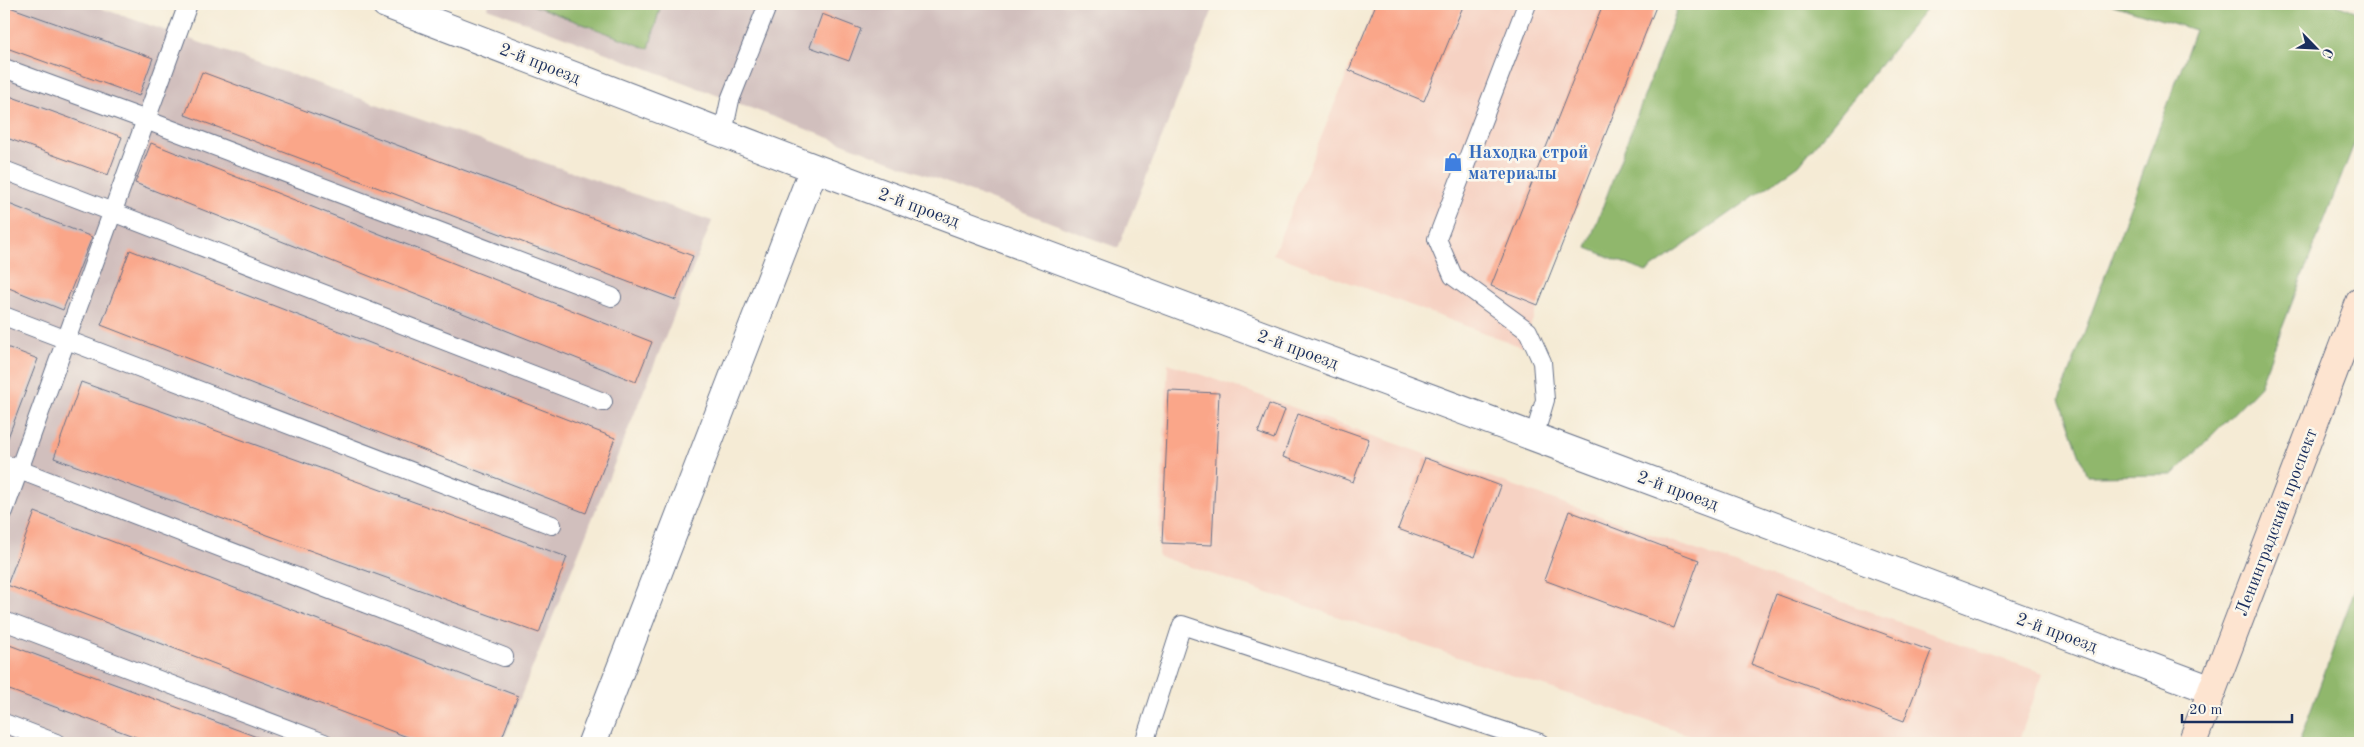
<svg xmlns="http://www.w3.org/2000/svg" width="2364" height="747" font-family="'Old Standard TT',serif">
<style>
.built{fill:#f6d2c3}
.industrial{fill:#d1bfbd}
.forest{fill:#90b76c;stroke:#567365}
.building{fill:#faa689}
.lines{fill:none;stroke-linecap:round;stroke-linejoin:round}
.lane-casing{stroke:#677188;stroke-width:20}
.street-casing{stroke:#677188;stroke-width:30}
.secondary-casing{stroke:#677188;stroke-width:30}
.lane{stroke:#fff;stroke-width:18}
.street{stroke:#fff;stroke-width:28}
.secondary{stroke:#fde4d0;stroke-width:28}
.labels{text-anchor:middle;stroke-width:5;stroke-linejoin:round;paint-order:stroke}
.street-label{font-size:18px;fill:#1b2f5e;stroke:#fbf7ec}
.shop-label{font-size:18px;font-weight:bold;fill:#366cbe;stroke:#fbf7ec;text-anchor:start}
</style>
<rect width="100%" height="100%" fill="#fbf7ec"/>
<filter id="ink" filterUnits="userSpaceOnUse"><feTurbulence type="fractalNoise" baseFrequency=".02" numOctaves="2"/><feDisplacementMap in="SourceGraphic" scale="10" xChannelSelector="R" yChannelSelector="G"/><feConvolveMatrix kernelMatrix="1 2 1 2 8 2 1 2 1" color-interpolation-filters="sRGB"/></filter>
<filter id="wash" filterUnits="userSpaceOnUse"><feTurbulence type="fractalNoise" baseFrequency=".0096" numOctaves="4" result="noise"/><feDisplacementMap in="SourceGraphic" scale="20" xChannelSelector="R" yChannelSelector="G"/><feGaussianBlur stdDeviation="1.12" result="paint"/><feColorMatrix in="noise" values="0 0 0 0 0 0 0 0 0 0 0 0 0 0 0 0 0 1.4 0 .05"/><feComposite in="paint" operator="in"/></filter>
<g filter="url(#wash)">
<rect width="100%" height="100%" fill="#f5ebd5"/>
<path class="built" d="M1376,4H1657L1522,347L1273,254Z
M1168,363L2043,673L2018,743H1713L1158,556Z"/>
<path class="industrial" d="M4,4H89L712,221L502,743H4Z
M489,4H1215L1118,248L488,8Z"/>
<path class="forest" d="M530,4H661L649,49Z
M1679,4H1930L1799,165L1646,272L1587,248Z
M2110,4H2337L2360,13V129L2259,387L2173,475L2087,476L2060,399L2195,30Z
M2360,575V743H2299Z"/>
<g id="blocks">
<path class="building" d="M1376,4H1464L1424,101L1349,70Z
M1603,4H1657L1538,305L1491,286Z
M4,5L153,58L139,96L4,47Z
M822,14L861,29L849,61L810,47Z
M202,72L693,256L676,300L185,115Z
M4,94L122,137L108,175L4,137Z
M151,143L652,342L636,382L135,183Z
M4,202L92,237L63,310L4,286Z
M130,250L615,438L586,513L101,325Z
M4,346L38,359L7,440L4,439Z
M81,382L567,557L539,633L54,458Z
M1169,391L1219,393L1212,545L1162,543Z
M1269,404L1285,410L1274,439L1258,433Z
M1298,414L1369,439L1353,482L1283,457Z
M1425,458L1501,486L1475,557L1398,529Z
M1569,511L1699,560L1674,628L1544,580Z
M35,512L518,696L500,743H423L7,585Z
M1776,594L1931,651L1904,721L1751,664Z
M4,643L273,743H152L4,688Z"/>
</g>
</g>
<g filter="url(#ink)">
<use href="#blocks" fill-opacity="0" stroke="#677188" stroke-width="1"/>
<g class="lines">
<g class="lane-casing">
<path id="lane" d="M1527,4L1437,239L1453,276L1528,331L1542,362L1545,400L1534,437
M4,68L146,120L612,297
M723,133L730,100L768,4
M4,170L603,402
M4,316L552,525
M4,464L504,657
M4,511L188,4
M4,621L324,743
M4,723L56,743
M1144,743L1182,625L1540,743"/>
</g>
<g class="street-casing">
<path id="street" d="M386,4L814,168L2212,690
M592,743L814,168"/>
</g>
<g class="secondary-casing">
<path id="secondary" d="M2192,743L2360,302"/>
</g>
<use href="#lane" class="lane"/>
<use href="#street" class="street"/>
<use href="#secondary" class="secondary"/>
</g>
</g>
<defs>
<g id="shop-bare" transform="scale(1.5)"><path d="M-5-2.5h2.3a2.7 3.5 0 0 1 5.4 0H5L5.5 6h-11ZM-1.5-2.5h3a1.5 2.3 0 0 0-3 0Z" fill="#3f7fe0" stroke="#fbf7ec" stroke-width="2.5" paint-order="stroke"/></g>
</defs>
<g fill-rule="evenodd">
<use href="#shop-bare" x="1453" y="162"/>
</g>
<g class="labels">
<g class="street-label">
<text transform="translate(540 63) rotate(21)" y="6">2-й проезд</text>
<text transform="translate(919 207) rotate(20)" y="6">2-й проезд</text>
<text transform="translate(1298 349) rotate(20)" y="6">2-й проезд</text>
<text transform="translate(1678 490) rotate(20)" y="6">2-й проезд</text>
<text transform="translate(2276 522) rotate(-69)" y="6">Ленинградский проспект</text>
<text transform="translate(2057 632) rotate(20)" y="6">2-й проезд</text>
</g>
<g class="shop-label">
<text x="1468" y="158">Находка строй<tspan x="1468" dy="21">материалы</tspan></text>
</g>
</g>
<rect width="2364" height="747" fill="none" stroke="#fbf7ec" stroke-width="20"/>
<g transform="translate(2316 48) rotate(114)" stroke="#fbf7ec" stroke-width="4" paint-order="stroke">
<path d="M0-4L9 19L0 12L-9 19Z" fill="#1b2f5e"/>
<text y="-8" font-size="14" font-weight="bold" text-anchor="middle" fill="#1b2f5e">С</text>
</g>
<path d="M2182 714v8h110v-8" fill="none" stroke="#1b2f5e" stroke-width="2.5"/>
<text x="2189" y="714" font-size="15" fill="#1b2f5e" stroke="#fbf7ec" stroke-width="4" paint-order="stroke">20 m</text>
</svg>
